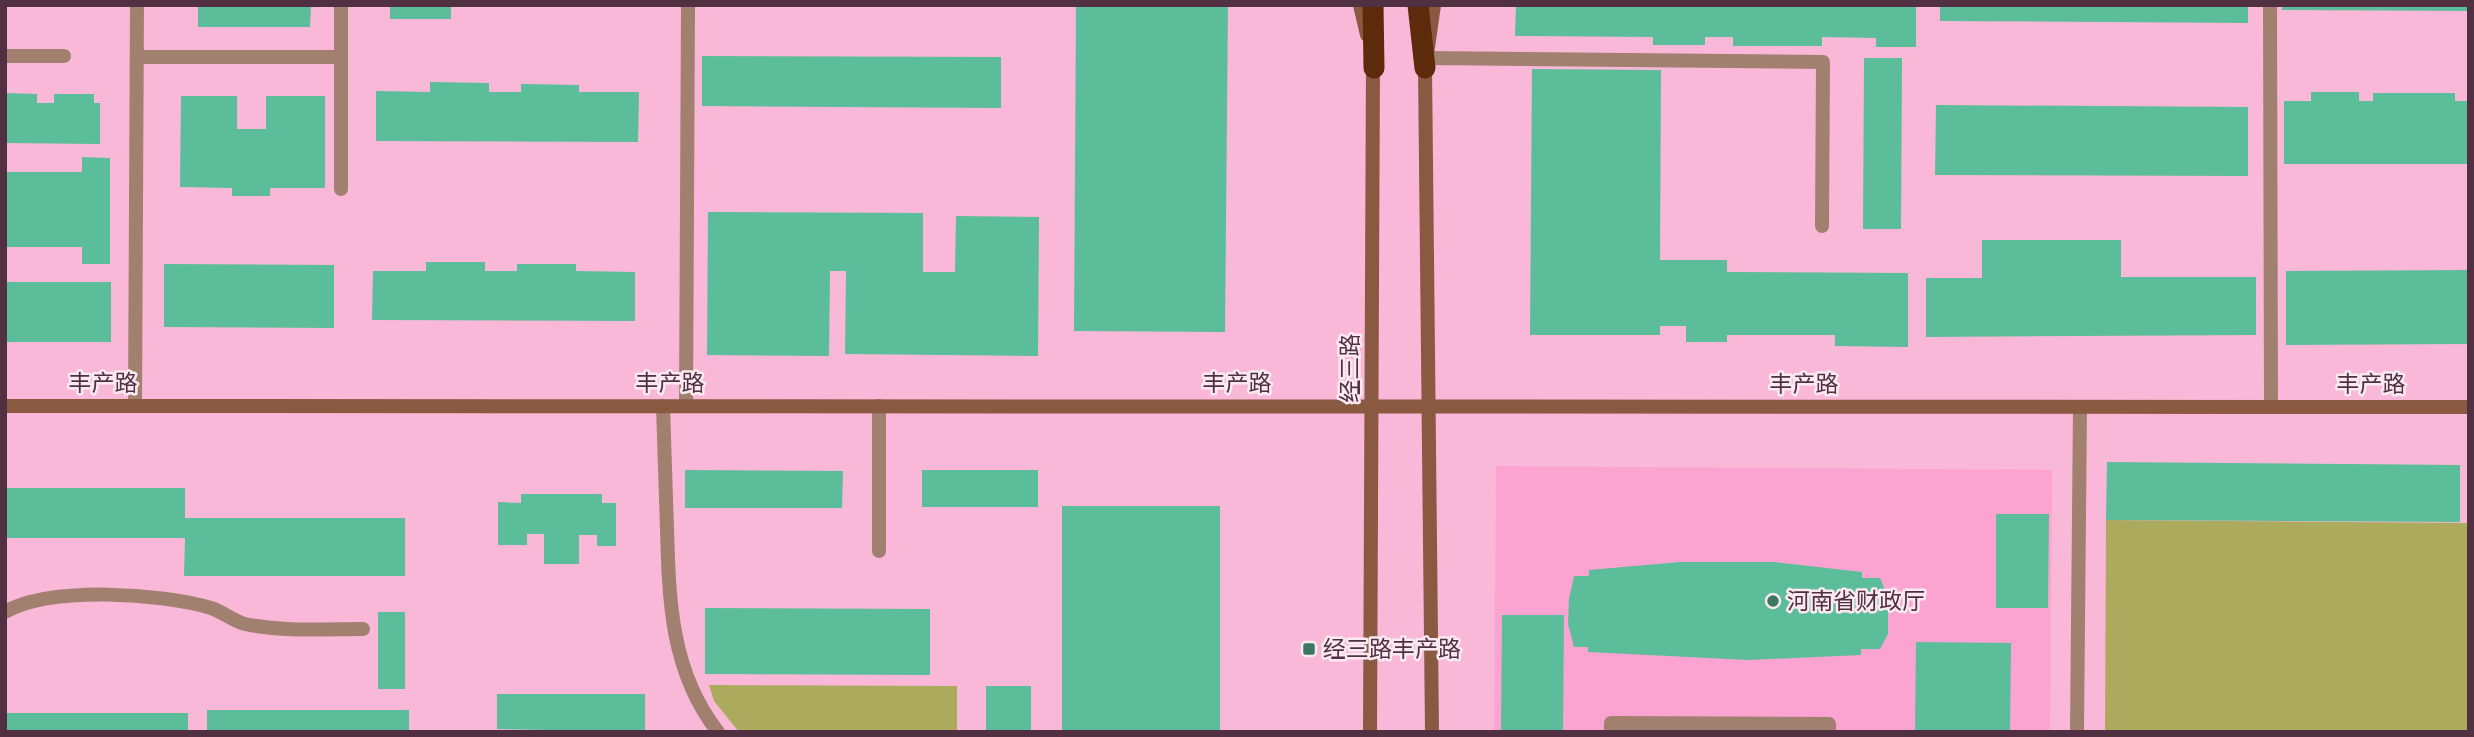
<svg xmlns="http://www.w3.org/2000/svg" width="2474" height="737" font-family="'Asap Condensed','Noto Sans SC',sans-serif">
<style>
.built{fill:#fba4d1}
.green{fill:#acaa5d}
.building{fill:#5bbd9a}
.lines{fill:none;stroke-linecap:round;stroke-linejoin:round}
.lane{stroke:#a1806f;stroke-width:14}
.secondary{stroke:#895941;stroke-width:14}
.highway{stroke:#5e2a0c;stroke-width:21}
.poi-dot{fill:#3b7761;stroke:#fae9f1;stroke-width:2.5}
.labels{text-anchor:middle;stroke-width:5;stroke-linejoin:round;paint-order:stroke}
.street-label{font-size:23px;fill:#503041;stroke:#fae9f1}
.poi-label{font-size:23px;fill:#503041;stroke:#fae9f1;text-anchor:start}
</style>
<rect width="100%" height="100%" fill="#f9b8d8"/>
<path class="built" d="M1496,466L2052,470L2050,732H1494Z"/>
<path class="green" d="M2106,520L2469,523V732H2105Z
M709,685L957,686V732H739L714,701Z"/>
<path class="building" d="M198,5H311L310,27H198Z
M390,5H451V19H390Z
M1076,5H1228L1225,332L1074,331Z
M1516,5H1916V47H1876V38L1822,37V46H1733V37H1705V45H1653V37L1515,36Z
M1940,5H2248V23L1940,21Z
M2282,5H2469V11L2282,10Z
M702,56L1001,57V108L702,106Z
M1864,58H1902L1901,229H1863Z
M1532,69L1661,70L1660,260H1727V272L1908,273V347L1835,346V335H1727V342H1686V326H1660V335H1530Z
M430,82L489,83V92H521V84L579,85V92H639L638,142L376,141V91L430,92Z
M2311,92H2359V101H2373V93H2455V101H2469V164H2284V101H2311Z
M5,93L37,94V103H54V94H94V103H100V144L5,143Z
M181,96H237V129H266V96H325V188H270V196H232V188L180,187Z
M1936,105L2248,107V176L1935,175Z
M82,157L110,158V264H82V247H5V172H82Z
M708,212L923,213V272H955L956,216L1039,217L1038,356L845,354L846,271H830L829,356L707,355Z
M1982,240H2121V277H2256V335L1926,337V278H1982Z
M426,262H485V271H517V264H576V271L635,272V321L372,320L373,271H426Z
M164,264L334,265V328L164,327Z
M2469,270V344L2286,345V271Z
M5,282H111V342H5Z
M2107,462L2460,465V522L2106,520Z
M685,470L843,471L842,508H685Z
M922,470H1038V507H922Z
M5,488H185V518H405V576H184L185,538H5Z
M521,494H602V503H616V546H597V535H579V564H544V534H527V545H498V502L521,503Z
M1062,506H1220V732H1062Z
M1996,514H2049L2048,608H1996Z
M1680,562H1774L1862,572V578H1880L1888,597V634L1880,649H1861V655L1748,660L1588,652V647H1574L1568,624L1569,599L1574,576H1589V570Z
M705,608L930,609V675L705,674Z
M378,612H405V689H378Z
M1502,615H1564L1563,732H1501Z
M1916,642L2011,643L2010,732H1915Z
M986,686H1031V732H986Z
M497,694H645V732L497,729Z
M207,710H409V732H207Z
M5,713H188V732H5Z"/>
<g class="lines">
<path class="lane" d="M2270,5L2271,407
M5,56H64
M137,57H341
M1427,58L1823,62L1822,226
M341,189V5
M135,406L137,5
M663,406C664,447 666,488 667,529C669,602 671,672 718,732
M686,406L688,5
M879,551V406
M5,612C51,586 161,593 211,608C223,612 233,621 245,624C283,632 324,629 363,629
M1611,732V723L1829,724V732
M2077,732L2080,407"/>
<path class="secondary" d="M1360,5L1367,35
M5,406L2469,407
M1370,732L1373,61
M1432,732L1425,68L1434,5"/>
<path class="highway" d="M1373,5L1374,68
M1418,5L1425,68"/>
</g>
<g class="poi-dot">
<circle cx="1773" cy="601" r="7"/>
<rect x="1302" y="642" width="14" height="14" rx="3.5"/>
</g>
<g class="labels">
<g class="street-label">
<text transform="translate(1350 368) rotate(-90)" y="8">经三路</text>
<text x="103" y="391">丰产路</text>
<text x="670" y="391">丰产路</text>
<text x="1237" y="391">丰产路</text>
<text x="1804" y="392">丰产路</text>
<text x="2371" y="392">丰产路</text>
</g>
<g class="poi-label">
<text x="1787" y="609">河南省财政厅</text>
<text x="1323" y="657">经三路丰产路</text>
</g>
</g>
<rect width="2474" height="737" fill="none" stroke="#503041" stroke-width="14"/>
</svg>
